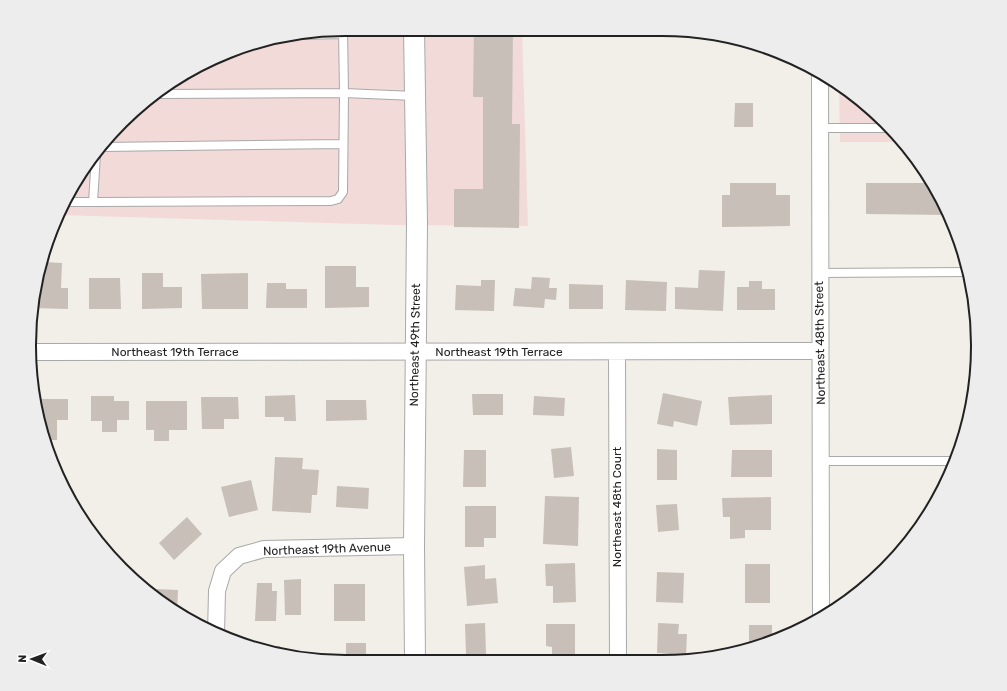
<svg xmlns="http://www.w3.org/2000/svg" width="1007" height="691" font-family="Rubik,sans-serif">
<style>
.commercial{fill:#f2dad9}
.building{fill:#c7bfb8}
.lines{fill:none;stroke-linecap:round;stroke-linejoin:round}
.service-casing{stroke:#a9a9a9;stroke-width:10}
.minor-casing{stroke:#a9a9a9;stroke-width:18}
.tertiary-casing{stroke:#a9a9a9;stroke-width:22}
.service{stroke:#fff;stroke-width:8}
.minor{stroke:#fff;stroke-width:16}
.tertiary{stroke:#fff;stroke-width:20}
.labels{text-anchor:middle;stroke-width:4;stroke-linejoin:round;paint-order:stroke}
.street-label{font-size:12px;fill:#222;stroke:#fff}
.rim{fill:none;stroke:#222;stroke-width:2}
</style>
<rect width="100%" height="100%" fill="#f2efe9"/>
<path class="commercial" d="M346,29H522L528,226L394,225L59,215L107,137L170,82L263,40Z
M839,86L885,122L902,142H840Z"/>
<path class="building" d="M474,29H513L512,124H520L519,228L454,227V189H483V97H473Z
M735,103H753V127H734Z
M730,183H776V195H790V226L722,227V195H730Z
M866,183H932L949,215L866,214Z
M43,262L62,263L61,288H68V309L32,308Z
M325,266H356V287H369V307L325,308Z
M699,270L725,271L723,311L675,309V287L698,288Z
M142,273H163V287H182V308L142,309Z
M248,273V309H202L201,274Z
M532,277L550,278L549,288H557L556,300L545,299L544,308L513,306L515,288L531,289Z
M89,278H120L121,309H89Z
M481,280H495L494,311L455,310L456,285L481,286Z
M626,280L667,282L666,311L625,310Z
M749,281H762V289H775V310H737V287H749Z
M267,283H286V289H307V308H266Z
M569,284L603,285V309H569Z
M663,393L702,401L697,426L674,421L673,427L657,424Z
M472,394H503V415H473Z
M295,395L296,421H284V417H265V396Z
M772,395V424L730,425L728,397Z
M91,396H114V401H129V420H117V432H102V421H91Z
M534,396L565,398L564,416L533,415Z
M201,397H238L239,419H224V429H202Z
M35,399H68V420H57V440H46L42,427H45V416H38Z
M326,400H366L367,420L326,421Z
M146,401H187V430H169V441H154V430H146Z
M571,447L574,476L554,478L551,449Z
M657,449L677,450V480H657Z
M464,450H486V487H463Z
M732,450H772V477H731Z
M275,457L303,458L302,469L319,470L317,495H312L311,513L272,511Z
M251,480L258,510L229,517L221,487Z
M337,486L369,488L368,509L336,507Z
M545,496L579,497L578,546L543,544Z
M771,497V530H745V538L730,539V517H723L722,498Z
M677,504L679,530L658,532L656,505Z
M465,506H496V538H484V547H465Z
M187,517L202,534L174,560L159,543Z
M575,563L576,602L553,603V586H546L545,564Z
M745,564H770V603H745Z
M485,565V579L496,578L498,603L467,606L464,567Z
M657,572L684,573L683,603L656,602Z
M301,579V615H285L284,580Z
M257,583H272V591H277L276,621H255Z
M334,584H365V621H334Z
M157,589L178,590L177,613L156,598Z
M485,623L486,654H466L465,624Z
M658,623L679,624L678,634H687L686,655L657,653Z
M546,624H575V662H552V647L546,646Z
M749,625H772V639L749,647Z
M346,643H366V662H341L346,660Z
M256,646H280V655L256,647Z"/>
<g class="lines">
<g class="service-casing">
<path id="service" d="M300,35L344,34
M156,94L344,93L343,29
M820,128H891
M101,147L342,144
M67,202H93L96,155
M93,202L331,201L338,199L343,192L344,93L415,96
M819,273L968,272
M821,461H956"/>
</g>
<g class="minor-casing">
<path id="minor" d="M820,71L821,615
M33,352L820,351
M617,352L618,662
M216,634L217,591L223,571L239,556L264,549L414,546"/>
</g>
<g class="tertiary-casing">
<path id="tertiary" d="M414,29L417,224L414,546L415,662"/>
</g>
<use href="#service" class="service"/>
<use href="#minor" class="minor"/>
<use href="#tertiary" class="tertiary"/>
</g>
<g class="labels">
<g class="street-label">
<text transform="translate(820 343) rotate(-91)" y="4">Northeast 48th Street</text>
<text transform="translate(415 345) rotate(-89)" y="4">Northeast 49th Street</text>
<text x="175" y="356">Northeast 19th Terrace</text>
<text x="499" y="356">Northeast 19th Terrace</text>
<text transform="translate(617 507) rotate(-90)" y="4">Northeast 48th Court</text>
<text transform="translate(327 549) rotate(-2)" y="4">Northeast 19th Avenue</text>
</g>
</g>
<path d="M0 0H1007V691H0ZM345 36H662A309 309 0 0 1 971 345V346A309 309 0 0 1 662 655H345A309 309 0 0 1 36 346V345A309 309 0 0 1 345 36Z" fill="#ededed" fill-rule="evenodd"/>
<path class="rim" d="M345 36H662A309 309 0 0 1 971 345V346A309 309 0 0 1 662 655H345A309 309 0 0 1 36 346V345A309 309 0 0 1 345 36Z"/>
<g transform="translate(32 659) rotate(271)" stroke="#ffffff" stroke-width="3" paint-order="stroke">
<path d="M0-3L7 15L0 10L-7 15Z" fill="#222222"/>
<text y="-6" font-size="11" font-weight="bold" text-anchor="middle" fill="#222222">N</text>
</g>
</svg>
